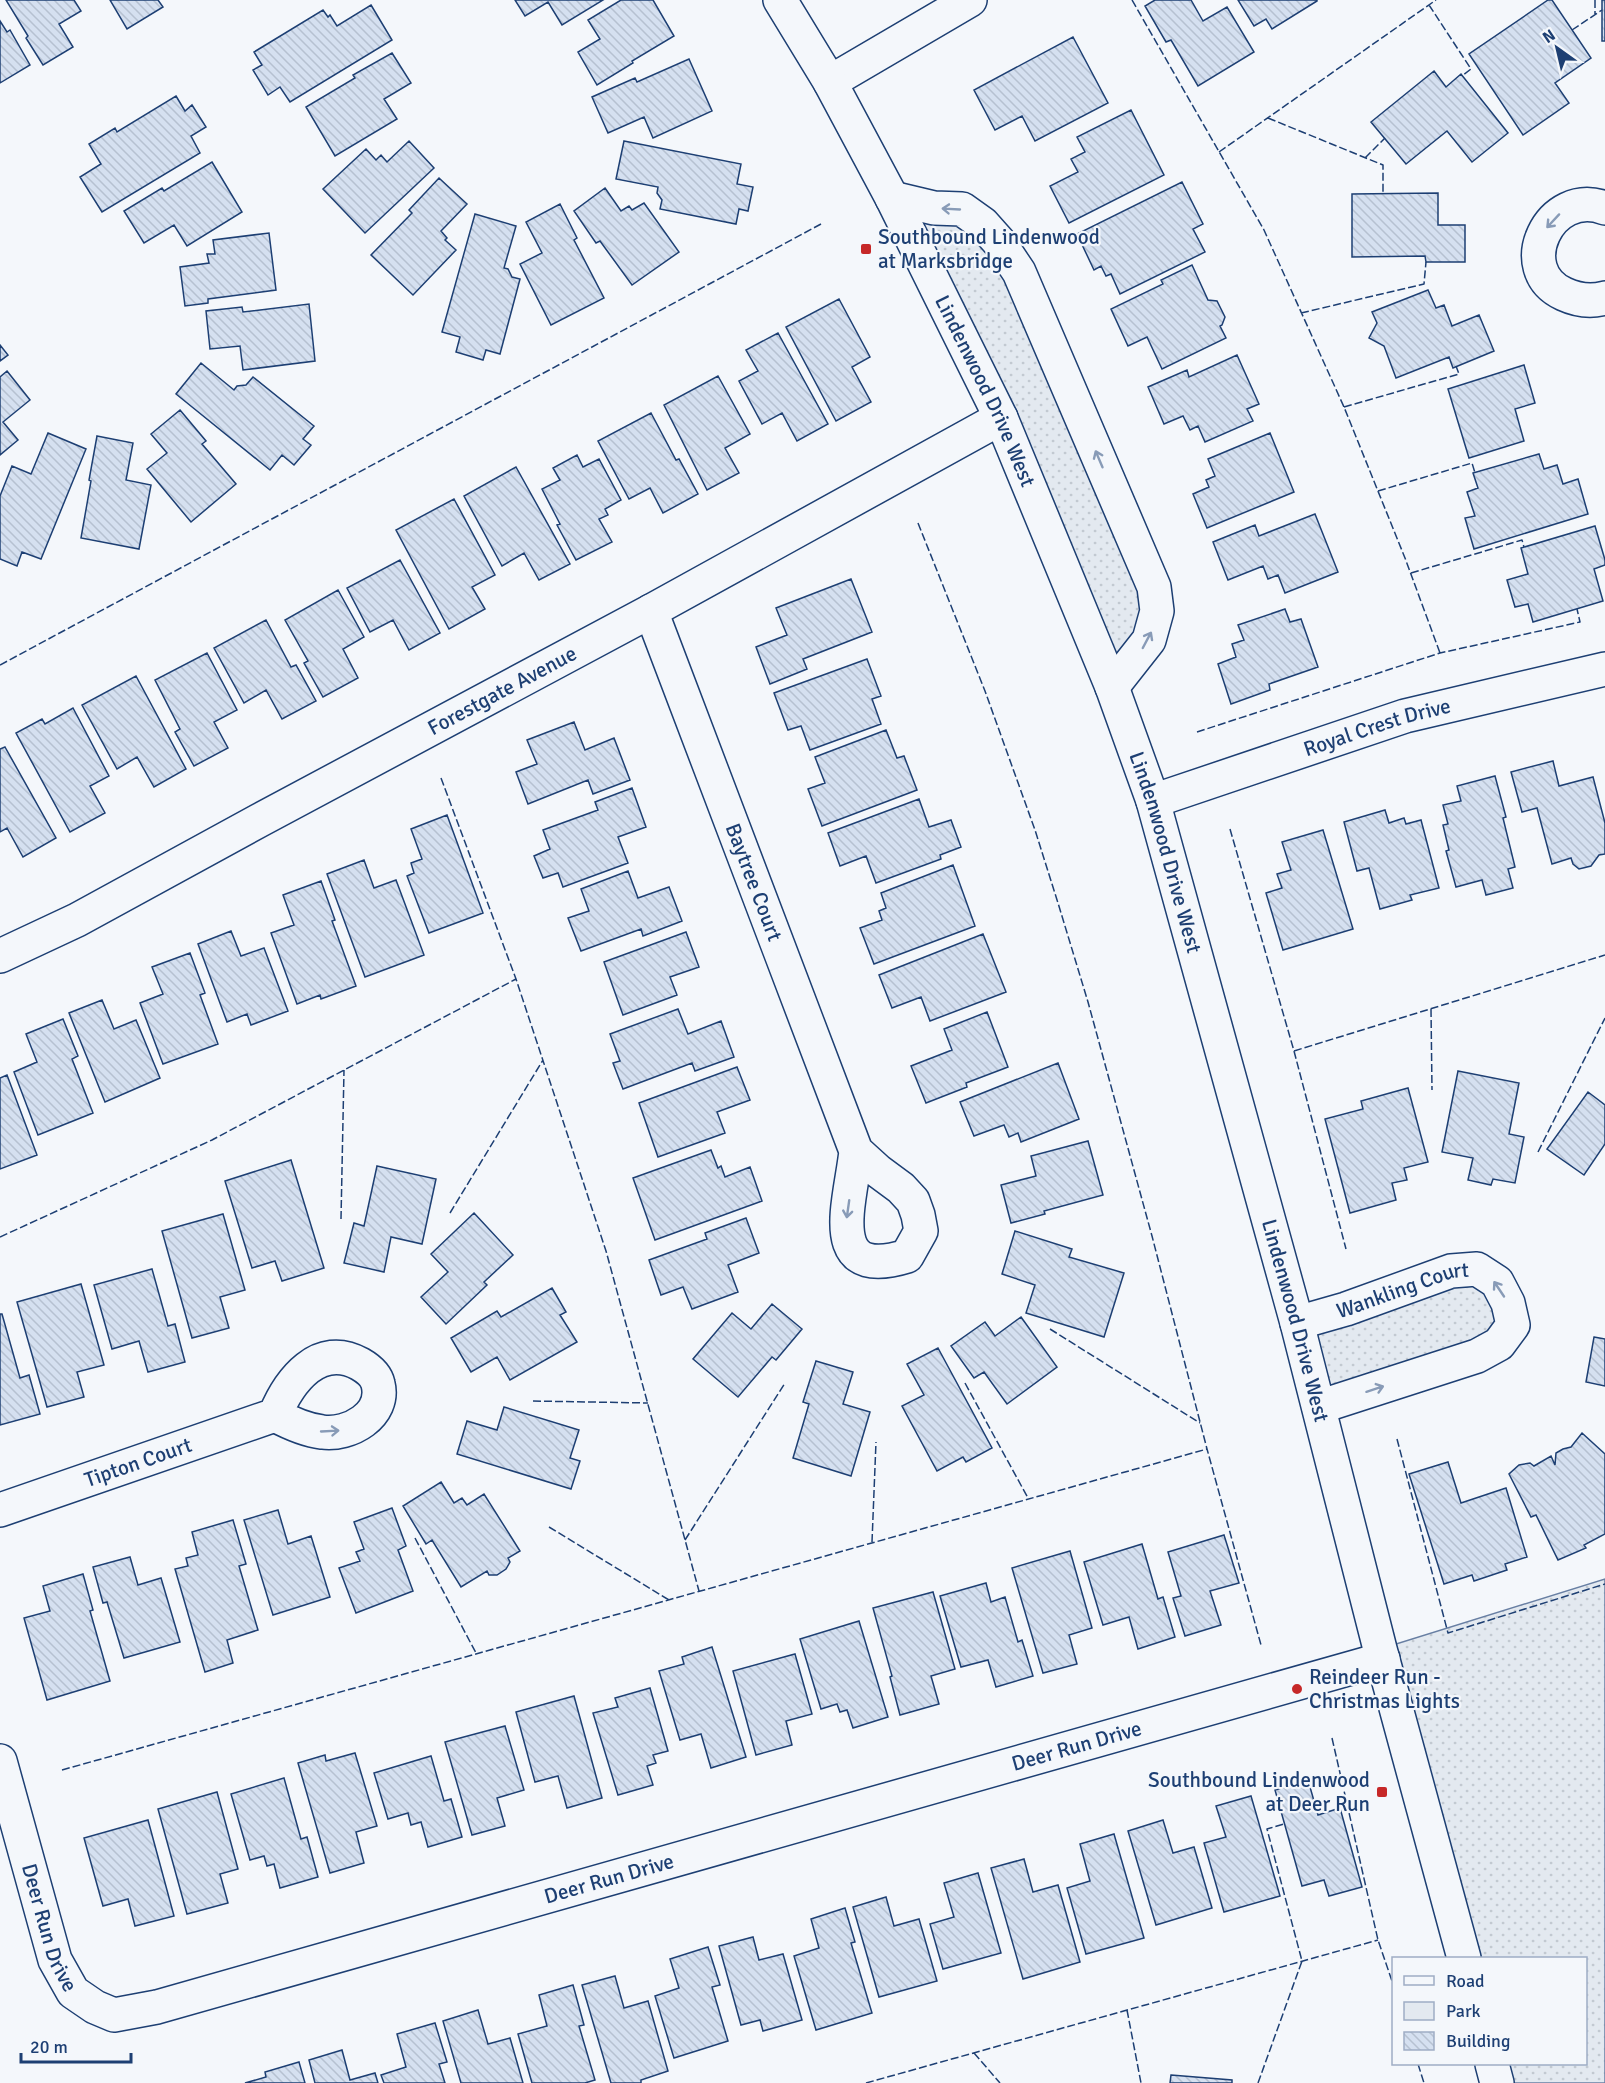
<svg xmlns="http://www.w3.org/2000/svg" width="1605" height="2083" font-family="Signika,sans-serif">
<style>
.green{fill:url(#green-dots);stroke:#687fa3;stroke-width:1.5}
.building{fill:url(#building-back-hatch);stroke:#1d3f73;stroke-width:1.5}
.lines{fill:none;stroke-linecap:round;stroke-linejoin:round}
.street-casing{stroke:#1d3f73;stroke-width:36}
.secondary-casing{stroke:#1d3f73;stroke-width:36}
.street{stroke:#f4f7fb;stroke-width:33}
.secondary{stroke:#f4f7fb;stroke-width:33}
.fence{stroke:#1d3f73;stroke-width:1.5;stroke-dasharray:8 3;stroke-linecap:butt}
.oneway{stroke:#889bb7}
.poi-dot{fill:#c62828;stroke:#f4f7fb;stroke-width:2}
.labels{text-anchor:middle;stroke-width:4.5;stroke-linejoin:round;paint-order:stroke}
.poi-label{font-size:21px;fill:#1d3f73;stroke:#f4f7fb;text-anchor:start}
.street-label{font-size:21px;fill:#1d3f73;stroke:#f4f7fb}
</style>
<defs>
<pattern id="green-dots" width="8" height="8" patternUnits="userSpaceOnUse" patternTransform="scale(1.5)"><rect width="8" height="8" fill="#e3e9f0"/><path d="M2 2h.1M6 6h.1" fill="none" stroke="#c2c9d1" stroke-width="1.8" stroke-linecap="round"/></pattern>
<pattern id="building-back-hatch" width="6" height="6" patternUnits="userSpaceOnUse" patternTransform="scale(1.5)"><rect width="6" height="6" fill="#d5e0f0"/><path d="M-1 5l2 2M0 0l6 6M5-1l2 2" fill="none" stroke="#b6c1d1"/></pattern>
</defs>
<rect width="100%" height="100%" fill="#f4f7fb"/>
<path class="green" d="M892,198L983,224L1154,587L1112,687Z
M1477,1269L1513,1325L1319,1407L1297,1323Z
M1605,1579V2083H1497L1492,2064H1586V1958H1464L1380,1649Z"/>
<path class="building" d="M6,0H74L81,11L59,24L73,47L43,65L26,38L28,36Z
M110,0H158L163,7L127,29Z
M515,0H603L562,25L548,2L525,16Z
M621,0H653L674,36L632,61L633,63L597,85L578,52L600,39L588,20Z
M1155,0H1191L1203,21L1227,7L1254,52L1198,86L1171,40L1166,42L1145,6Z
M1238,0H1317V1L1272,29L1266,19L1254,26Z
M1548,0H1552L1591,58L1555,83L1569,103L1523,135L1469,54Z
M1602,0H1605V41H1602Z
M371,5L392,40L290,102L280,87L268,95L253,70L262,65L254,52L323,10L328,17L330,15L337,26Z
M0,21L7,32L10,30L30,65L0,83Z
M1073,37L1108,103L1035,141L1022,116L995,130L974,90Z
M392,53L411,83L384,99L397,119L335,156L306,107L355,78L353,75Z
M689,59L712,111L653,138L644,117L608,133L592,97L635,78L637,82Z
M1434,71L1446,87L1461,74L1508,133L1472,162L1447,131L1406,164L1371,122Z
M176,96L185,111L192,105L206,127L191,136L200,153L102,212L80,177L101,164L89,144L115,128L117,132Z
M1131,110L1164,175L1069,223L1050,186L1078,172L1071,159L1085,152L1077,137Z
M409,141L434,168L365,233L323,189L366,149L376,160L381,155L387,162Z
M624,141L741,164L737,184L753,187L748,211L739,209L736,224L660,209L662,200L657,193L658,187L616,179Z
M212,162L242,212L187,246L174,225L144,243L124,211L162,188L164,191Z
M439,178L467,204L441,231L447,238L445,240L456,250L413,295L371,255L412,213L409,210Z
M1182,182L1203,224L1193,229L1205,252L1120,294L1111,274L1106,276L1101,266L1094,270L1077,234Z
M605,188L621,211L629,206L632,210L644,203L679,252L632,285L600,241L596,243L574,211Z
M1438,193V225H1465V262H1426L1425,256L1352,257V194Z
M560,204L577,238L574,240L604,298L551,325L520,264L542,253L526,222Z
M475,214L516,226L504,268L508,269L512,277L520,279L500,354L486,350L483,360L456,352L460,337L442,332Z
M269,233L276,290L208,299V303L185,306L180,267L209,263L207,254H215L213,240Z
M1192,265L1208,300L1217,301L1225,317L1222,325L1220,326L1226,338L1162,369L1147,337L1128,346L1111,309L1163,284L1161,280Z
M1428,290L1436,308L1444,305L1452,326L1479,315L1494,351L1453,368L1449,357L1396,378L1384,346L1369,338L1377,323L1372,312Z
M839,299L870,357L852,367L871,402L836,421L786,327Z
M309,304L315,361L243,370L240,346L210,349L206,311L242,307L243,312Z
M778,333L828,424L797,441L782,413L762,424L739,381L758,371L746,350Z
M0,345L8,355L0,361Z
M1237,355L1259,404L1247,409L1253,421L1205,442L1198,426L1190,430L1183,416L1164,424L1148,387L1187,370L1189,377Z
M201,363L234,390L237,386L246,385L253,377L314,426L303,439L311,445L294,465L282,455L270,470L176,394Z
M1524,365L1535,403L1515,409L1524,441L1469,458L1448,389Z
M7,371L30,400L3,422L18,440L0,455V377Z
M718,376L750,434L725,448L739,473L707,490L664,405Z
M180,410L206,441L202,444L236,484L191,522L147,469L167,453L151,434Z
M651,413L676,460L679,459L698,494L663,513L650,488L629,499L598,441Z
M48,433L86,449L41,559L22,552L17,566L0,559V496L12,466L31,474Z
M1270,433L1294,492L1207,528L1193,494L1209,487L1206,480L1215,476L1208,459Z
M97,436L133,443L126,480L151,485L139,549L81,538L91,481L89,480Z
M1539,454L1544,469L1557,465L1563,484L1578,479L1588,514L1474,549L1465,518L1475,516L1467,492L1478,488L1473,473Z
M577,455L583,467L599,459L621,500L605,509L608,515L599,519L612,542L576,560L557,525L560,524L542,489L560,480L553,468Z
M516,467L570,564L539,580L524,553L502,566L464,496Z
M454,499L495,575L472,587L485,609L449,629L396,530Z
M1315,514L1338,572L1285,593L1278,575L1268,579L1263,566L1228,580L1213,542L1255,525L1259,536Z
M1595,526L1605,560V565L1594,569L1603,601L1533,622L1528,604L1515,607L1507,580L1528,574L1521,548Z
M400,560L440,633L409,650L393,620L370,632L347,588Z
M851,579L872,632L803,659L807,669L770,684L756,647L787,635L776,608Z
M338,590L364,637L343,649L358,678L323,697L304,663L308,661L285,620Z
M1285,609L1290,622L1301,619L1318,667L1269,684L1270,690L1231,704L1218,664L1236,657L1232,644L1244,640L1238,625Z
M266,620L291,667L296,665L316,701L282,719L266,690L244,703L214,648Z
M207,653L237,710L214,722L228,748L194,766L175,732L180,729L155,680Z
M867,659L881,696L872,699L881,724L810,750L801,726L788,730L774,693Z
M136,676L186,769L154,787L137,757L117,769L82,705Z
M73,708L109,776L90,786L105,813L70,832L16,733L42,719L45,724Z
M574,722L585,750L614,738L630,780L593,794L588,780L528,804L516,772L537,764L527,740Z
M886,730L897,758L904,756L917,790L822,826L808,789L825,783L815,757Z
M5,747L56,838L23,857L7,828L0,832V749Z
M1553,761L1559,786L1593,777L1605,823V854L1599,855L1591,866L1579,869L1573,864L1571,858L1552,864L1537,808L1522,812L1511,772Z
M1495,776L1506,817L1503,818L1515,867L1508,869L1513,888L1486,895L1482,880L1456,887L1446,851L1449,850L1443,825L1448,824L1443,805L1461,801L1457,786Z
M632,788L646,827L618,837L628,863L563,887L558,873L543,878L534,856L550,849L543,830L598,810L595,802Z
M919,799L929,827L951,820L961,847L940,855L941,859L876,883L866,856L840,866L828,833Z
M1385,810L1389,823L1404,818L1406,824L1421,820L1439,888L1410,895L1412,900L1380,909L1369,868L1357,871L1344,822Z
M447,815L483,913L429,933L407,876L414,873L411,863L422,859L411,829Z
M1323,830L1353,929L1283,950L1266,893L1282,888L1277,874L1291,870L1282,842Z
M364,860L374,888L396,880L424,955L365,977L327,874Z
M953,865L975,926L874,964L860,928L882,920L879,911L886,908L881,893Z
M628,871L638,898L669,887L682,921L643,936L641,929L581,951L568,918L589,911L581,889Z
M321,881L335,920L332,921L356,986L321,999L320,995L297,1004L271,933L294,925L283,895Z
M231,931L241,956L264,948L288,1011L251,1025L247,1014L227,1022L198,944Z
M686,932L699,967L670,977L677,995L623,1015L604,962Z
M983,934L1006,992L930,1021L921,997L892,1008L879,975Z
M190,953L205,993L200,995L218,1044L163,1064L140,1003L163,994L152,967Z
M102,1000L114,1029L136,1020L160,1078L105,1102L69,1013Z
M678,1009L688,1034L721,1021L734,1057L695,1071L692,1063L623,1089L613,1063L620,1061L610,1034Z
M987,1012L1008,1067L966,1083L967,1087L926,1103L911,1066L952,1050L944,1029Z
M63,1019L78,1056L72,1059L93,1113L38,1135L14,1072L37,1062L26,1034Z
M1058,1063L1079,1119L1021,1142L1018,1133L1009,1137L1004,1125L974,1136L960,1102Z
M737,1067L750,1100L717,1112L725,1133L658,1157L639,1103Z
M1458,1071L1519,1083L1509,1134L1524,1137L1515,1183L1493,1179L1491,1185L1468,1180L1473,1158L1442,1152Z
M7,1075L37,1155L0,1169V1078Z
M1408,1088L1428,1162L1404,1168L1407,1180L1392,1183L1396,1200L1350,1213L1325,1119L1363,1109L1361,1101Z
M1588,1092L1605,1105V1144L1584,1175L1547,1149Z
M1088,1141L1103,1195L1044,1211L1045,1214L1011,1223L1001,1185L1036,1176L1031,1156Z
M711,1150L718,1168L721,1166L725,1177L750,1167L762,1201L655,1240L633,1178Z
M291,1160L324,1268L282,1281L275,1261L252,1268L225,1181Z
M377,1166L436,1179L422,1244L391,1237L384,1272L344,1263L354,1223L364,1226Z
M474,1213L513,1255L484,1282L487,1285L446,1324L421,1297L448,1272L431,1254Z
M223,1214L245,1290L220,1297L229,1328L192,1338L162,1231Z
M746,1218L759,1253L728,1265L738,1292L692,1309L683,1287L661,1295L649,1260L707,1239L705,1233Z
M1015,1231L1072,1249L1069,1257L1124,1273L1104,1337L1026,1313L1035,1285L1002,1274Z
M152,1269L168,1326L175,1324L185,1362L148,1372L139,1341L112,1349L94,1285Z
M81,1284L104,1365L77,1372L84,1397L47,1407L17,1302Z
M552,1288L566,1312L560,1315L577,1342L510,1380L497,1357L471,1372L451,1338L497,1311L501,1317Z
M772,1304L802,1329L776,1360L772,1357L738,1397L693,1359L732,1313L751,1329Z
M0,1314H2L20,1378L29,1375L40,1414L0,1425Z
M1021,1317L1057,1367L1007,1404L984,1372L974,1378L951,1346L985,1322L995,1336Z
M1594,1337L1605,1339V1386L1586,1382Z
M938,1348L992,1448L966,1462L963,1457L937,1471L902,1406L924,1395L907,1364Z
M816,1361L853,1372L843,1404L870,1412L851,1476L793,1458L809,1404L803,1402Z
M504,1407L579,1430L570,1458L580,1461L571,1489L457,1454L467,1421L497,1430Z
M1582,1433L1605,1454V1534L1584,1545L1586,1548L1558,1560L1536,1515L1531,1517L1509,1474L1519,1465L1530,1463L1534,1466L1551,1456L1555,1465L1556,1453L1563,1449L1571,1447Z
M1448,1462L1461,1503L1506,1488L1527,1557L1505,1564L1507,1570L1474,1581L1472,1575L1444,1584L1409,1474Z
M441,1482L454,1503L462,1498L467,1505L484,1494L520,1551L508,1558L510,1562L506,1569L497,1575H489L487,1571L461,1587L432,1540L426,1544L403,1506Z
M392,1508L406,1546L398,1550L413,1591L356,1613L339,1568L360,1561L356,1552L364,1549L354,1522Z
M278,1510L288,1544L311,1536L330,1597L273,1615L244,1520Z
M233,1520L246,1564L239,1566L258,1630L227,1640L233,1663L205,1672L175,1569L188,1566L186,1558L198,1555L192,1532Z
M1224,1535L1239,1583L1210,1591L1221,1625L1185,1636L1173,1598L1181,1596L1168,1552Z
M1142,1544L1158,1599L1163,1597L1175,1637L1138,1649L1129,1617L1103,1625L1084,1562Z
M1070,1551L1092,1628L1069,1635L1077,1664L1043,1673L1012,1568Z
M130,1557L138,1585L161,1578L180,1642L124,1658L107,1602L103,1603L93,1567Z
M83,1574L93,1610L90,1611L110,1681L47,1700L24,1618L50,1611L43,1586Z
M986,1583L991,1602L1005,1597L1018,1642L1022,1640L1033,1676L996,1687L988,1660L961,1667L940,1596Z
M933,1592L955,1669L931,1676L939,1704L900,1715L890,1677L892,1676L873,1608Z
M859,1621L888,1717L853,1728L847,1710L840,1712L837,1704L821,1709L800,1639Z
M712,1647L746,1757L711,1768L701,1734L680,1740L659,1671L684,1664L682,1657Z
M795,1654L812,1714L786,1721L792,1745L756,1755L733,1671Z
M650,1688L668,1751L653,1755L656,1763L647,1766L653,1785L618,1795L593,1713L618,1707L615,1698Z
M574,1696L602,1798L567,1808L558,1776L535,1782L516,1712Z
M505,1726L524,1790L497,1798L505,1826L472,1835L445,1742Z
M355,1753L377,1826L356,1832L364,1863L330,1873L298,1763L325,1755L326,1761Z
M431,1756L444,1801L451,1799L462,1837L428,1847L421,1822L411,1825L408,1813L388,1819L374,1773Z
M284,1778L301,1839L307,1837L318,1877L280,1888L274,1864L267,1866L264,1856L250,1860L231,1794Z
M1308,1780L1318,1815L1340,1808L1362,1887L1329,1896L1324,1880L1302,1886L1275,1790Z
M217,1792L238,1869L220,1874L228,1903L187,1914L158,1809Z
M1251,1796L1280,1896L1224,1912L1204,1843L1226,1837L1216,1806Z
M148,1820L174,1916L135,1926L128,1899L103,1906L84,1838Z
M1163,1820L1173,1853L1194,1847L1212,1908L1156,1925L1128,1831Z
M1114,1834L1144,1938L1086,1954L1067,1888L1090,1881L1080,1844Z
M1024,1859L1033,1892L1058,1885L1080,1962L1023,1979L991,1868Z
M978,1873L1001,1953L943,1969L930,1924L954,1917L944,1883Z
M886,1897L894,1926L919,1919L937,1981L879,1997L853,1907Z
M845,1908L855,1942L851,1943L872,2013L816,2030L794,1956L819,1948L811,1919Z
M753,1937L759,1960L783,1954L802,2020L763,2031L760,2020L741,2025L719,1946Z
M708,1947L720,1985L712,1987L728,2041L674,2058L655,1996L679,1988L670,1959Z
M615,1976L624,2008L648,2001L668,2071L641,2080V2083H611L582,1985Z
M573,1985L584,2025L579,2026L595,2080L585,2083H532L518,2034L547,2026L539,1995Z
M478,2010L488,2044L510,2038L523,2083H461L443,2021Z
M435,2023L447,2062L439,2064L445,2083H384L381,2075L406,2067L397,2034Z
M342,2050L350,2080L375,2073L378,2083H315L309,2060Z
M299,2062L305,2083H245L266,2077L265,2072Z
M1171,2075L1232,2080V2083H1170Z"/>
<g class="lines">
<g class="street-casing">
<g id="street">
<path d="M830,82L970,0"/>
<path d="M892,198L934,208L962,209L983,224L999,242L1019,272L1154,587L1157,611L1149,640L1112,687"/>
<path d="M1605,208C1549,187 1511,270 1564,294C1577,300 1591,302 1605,298"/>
<path id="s1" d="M651,611L856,1151L878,1171L901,1188L913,1201L918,1215L921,1231L907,1256C821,1283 851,1200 856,1151"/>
<path id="s2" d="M1153,801L1405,716L1605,669"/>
<path id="s3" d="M0,956L77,920L260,820L651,611L1001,418"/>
<path id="s4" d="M1297,1323L1346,1309L1451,1271L1477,1269L1497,1282L1508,1303L1513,1325L1499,1344L1477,1356L1319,1407"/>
<path id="s5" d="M0,1510L275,1415C290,1423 305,1430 322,1432C349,1436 386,1415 378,1384C376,1375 367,1368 360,1364C319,1341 289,1381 275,1415"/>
<path id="s6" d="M0,1761L55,1960L73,1992L95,2007L114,2015L157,2007L1383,1659"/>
</g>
</g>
<g class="secondary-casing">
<g id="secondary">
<path id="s7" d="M780,0L830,82L892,198L1001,418L1112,687L1153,801L1297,1323L1380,1649L1464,1958"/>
<path d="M1492,2064L1497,2083"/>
</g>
</g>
<use href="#street" class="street"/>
<use href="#secondary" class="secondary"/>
<path class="fence" d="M1132,0L1264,230L1344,407L1405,558L1440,653
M1595,0V14
M1429,5L1471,69L1462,76
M1572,30L1602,10
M1268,118L1383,165V194
M1219,152L1436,0
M1365,158L1385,138
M1301,313L1424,284L1426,262
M1344,407L1459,374L1456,366
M1378,491L1472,463L1475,473
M918,523L985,691L1035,830L1058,903L1088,1002L1152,1236L1207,1449L1261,1645
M1411,573L1522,540L1524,547
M0,665L821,224
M1197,732L1440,653L1580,622L1577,609
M441,778L516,979L606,1251L699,1591
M1230,829L1294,1051L1346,1249
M1431,1009L1432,1090
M1294,1051L1605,955
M1538,1152L1605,1018
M450,1213L543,1060
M341,1219L344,1070
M0,1237L212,1140L516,979
M1050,1329L1200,1423
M965,1383L1028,1498
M533,1401L648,1403
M1397,1439L1448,1633L1605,1584
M549,1527L669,1600
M415,1538L476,1653
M685,1540L785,1383
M872,1542L876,1442
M1332,1738L1378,1940L1394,1987
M62,1770L1207,1449
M1127,2010L1141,2083
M974,2053L1000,2083
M1418,2064L1424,2083
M866,2083L1378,1940
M1258,2083L1302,1961L1267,1829L1284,1824"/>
</g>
<defs><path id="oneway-shaft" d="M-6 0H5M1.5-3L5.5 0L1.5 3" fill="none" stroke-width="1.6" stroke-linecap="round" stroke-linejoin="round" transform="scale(1.5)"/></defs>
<g class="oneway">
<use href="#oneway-shaft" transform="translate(951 209) rotate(-177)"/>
<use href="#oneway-shaft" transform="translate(1553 221) rotate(133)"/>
<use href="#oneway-shaft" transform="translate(1099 459) rotate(-113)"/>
<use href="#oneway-shaft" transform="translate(1147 640) rotate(-62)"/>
<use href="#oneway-shaft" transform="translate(848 1209) rotate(98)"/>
<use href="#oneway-shaft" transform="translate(1499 1289) rotate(-124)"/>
<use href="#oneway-shaft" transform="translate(1375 1389) rotate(-18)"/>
<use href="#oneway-shaft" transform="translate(330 1431) rotate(-3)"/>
</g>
<g class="poi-dot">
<rect x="860" y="243" width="12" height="12" rx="3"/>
<circle cx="1297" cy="1689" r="6"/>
<rect x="1376" y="1786" width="12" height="12" rx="3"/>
</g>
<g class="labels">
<g class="poi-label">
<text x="878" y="244">Southbound Lindenwood<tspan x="878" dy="24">at Marksbridge</tspan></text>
<text x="1309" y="1684">Reindeer Run -<tspan x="1309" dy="24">Christmas Lights</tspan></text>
<text x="1370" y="1787" text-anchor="end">Southbound Lindenwood<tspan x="1370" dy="24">at Deer Run</tspan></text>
</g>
<g class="street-label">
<text dy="7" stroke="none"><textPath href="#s7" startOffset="442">Lindenwood Drive West</textPath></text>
<text dy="7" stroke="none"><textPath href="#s3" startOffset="568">Forestgate Avenue</textPath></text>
<text dy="7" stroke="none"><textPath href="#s2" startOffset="236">Royal Crest Drive</textPath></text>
<text dy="7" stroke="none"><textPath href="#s7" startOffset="938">Lindenwood Drive West</textPath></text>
<text dy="7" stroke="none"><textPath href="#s1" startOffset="290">Baytree Court</textPath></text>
<text dy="7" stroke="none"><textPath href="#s4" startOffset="111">Wankling Court</textPath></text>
<text dy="7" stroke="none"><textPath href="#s7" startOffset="1424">Lindenwood Drive West</textPath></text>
<text dy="7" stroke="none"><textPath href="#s5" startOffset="146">Tipton Court</textPath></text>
<text dy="7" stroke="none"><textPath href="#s6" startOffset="1290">Deer Run Drive</textPath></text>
<text dy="7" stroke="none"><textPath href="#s6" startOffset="804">Deer Run Drive</textPath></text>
<text dy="7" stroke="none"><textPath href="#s6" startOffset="174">Deer Run Drive</textPath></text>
</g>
</g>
<rect x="1392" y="1957" width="195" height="108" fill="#f4f7fb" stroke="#9eadc5" stroke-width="1.5"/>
<rect x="1404" y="1976" width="30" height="9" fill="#f4f7fb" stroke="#9eadc5" stroke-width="1.5"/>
<text x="1446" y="1987" font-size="18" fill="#1d3f73">Road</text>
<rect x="1404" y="2002" width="30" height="18" fill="#e3e9f0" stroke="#9eadc5" stroke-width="1.5"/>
<text x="1446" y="2017" font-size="18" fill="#1d3f73">Park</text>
<rect x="1404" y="2032" width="30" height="18" fill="url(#building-back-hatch)" stroke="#9eadc5" stroke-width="1.5"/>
<text x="1446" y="2047" font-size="18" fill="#1d3f73">Building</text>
<g transform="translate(1557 48) rotate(326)" stroke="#f4f7fb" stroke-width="4.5" paint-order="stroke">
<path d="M0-4.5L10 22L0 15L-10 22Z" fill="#1d3f73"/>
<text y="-9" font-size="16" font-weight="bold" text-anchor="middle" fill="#1d3f73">N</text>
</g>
<path d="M21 2053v9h110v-9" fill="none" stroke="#1d3f73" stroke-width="3"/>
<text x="30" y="2053" font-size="18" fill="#1d3f73" stroke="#f4f7fb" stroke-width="4.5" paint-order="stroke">20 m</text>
</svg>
